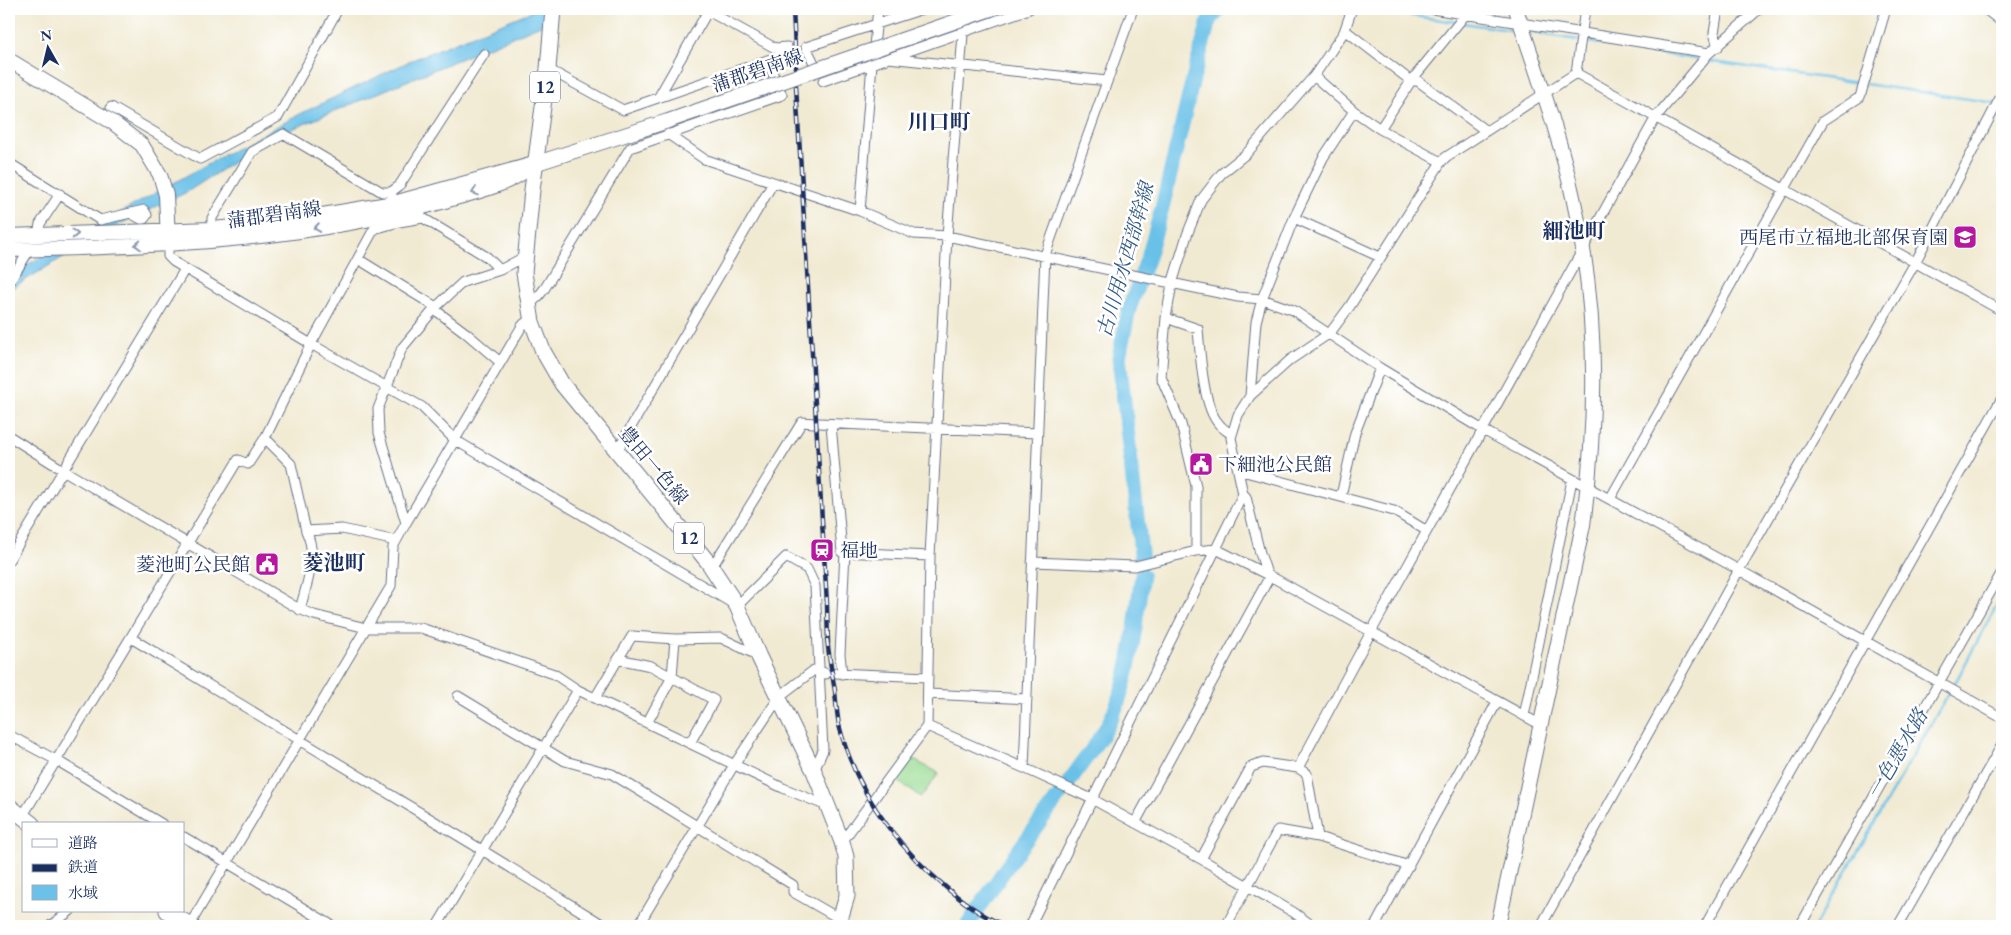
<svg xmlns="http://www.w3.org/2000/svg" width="2011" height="935" font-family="'EB Garamond','Noto Serif JP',serif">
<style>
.green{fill:#9bdd94;stroke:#5b8679}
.water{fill:#6bc1e8;stroke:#4378a3}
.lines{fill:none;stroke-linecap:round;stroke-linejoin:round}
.stream{stroke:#6bc1e8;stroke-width:2.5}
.river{stroke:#6bc1e8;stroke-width:15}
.street-casing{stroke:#667087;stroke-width:11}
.secondary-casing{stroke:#667087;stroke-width:16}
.primary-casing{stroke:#667087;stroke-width:17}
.street{stroke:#fff;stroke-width:9}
.secondary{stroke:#fff;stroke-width:14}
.primary{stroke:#fff;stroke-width:15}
.rail-casing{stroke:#1b2f5e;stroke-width:4.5}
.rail{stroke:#fff;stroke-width:2.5;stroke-dasharray:8;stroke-linecap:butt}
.secondary-bridge-casing{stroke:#667087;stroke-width:16;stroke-linecap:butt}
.secondary-bridge{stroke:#fff;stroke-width:14}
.oneway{stroke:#8d97ae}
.labels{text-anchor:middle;stroke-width:5;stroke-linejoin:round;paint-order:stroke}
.shield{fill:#fff;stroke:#5f6d8e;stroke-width:1}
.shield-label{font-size:18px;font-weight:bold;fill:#1b2f5e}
.street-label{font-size:19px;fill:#1b2f5e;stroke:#fff}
.poi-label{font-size:19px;fill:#1b2f5e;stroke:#fff;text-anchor:end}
.water-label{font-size:20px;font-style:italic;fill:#335b87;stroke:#fff}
.quarter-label{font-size:21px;font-weight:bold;fill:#1b2f5e;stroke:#fff}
</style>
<rect width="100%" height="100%" fill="#fff"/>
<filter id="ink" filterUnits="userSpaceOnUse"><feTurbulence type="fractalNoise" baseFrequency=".02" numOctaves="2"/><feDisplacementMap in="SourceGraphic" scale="10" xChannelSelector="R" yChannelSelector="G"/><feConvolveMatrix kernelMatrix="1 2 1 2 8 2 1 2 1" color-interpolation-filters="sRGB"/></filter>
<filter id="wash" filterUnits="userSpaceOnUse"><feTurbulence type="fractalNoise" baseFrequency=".0096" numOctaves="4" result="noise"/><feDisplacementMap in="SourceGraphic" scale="20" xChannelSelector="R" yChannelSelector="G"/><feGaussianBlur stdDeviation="1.12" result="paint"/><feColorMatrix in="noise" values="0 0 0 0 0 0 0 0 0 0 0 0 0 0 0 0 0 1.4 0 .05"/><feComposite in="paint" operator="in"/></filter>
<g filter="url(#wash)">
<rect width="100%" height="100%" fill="#f1ead2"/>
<path class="green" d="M910,758L939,773L921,797L894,779Z"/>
<path class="water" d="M537,9H561L548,22L292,129L260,145L187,192L111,228L9,290V275L220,157L302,113L412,60Z"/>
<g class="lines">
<path class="stream" d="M1366,9L1455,22
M1463,23L1509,30
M1534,33L1578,40
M1583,41L1701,60
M1707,61L1996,103
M1953,687L2002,595
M1815,926L1950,691"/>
<path class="river" d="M1142,561L1119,357L1129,309L1149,254L1162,208L1193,79L1209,21L1220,9
M1069,782C1081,764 1095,747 1106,728C1131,685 1135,624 1142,575
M967,926L1012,859L1062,792"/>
</g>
</g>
<g filter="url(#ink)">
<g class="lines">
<g class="street-casing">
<path id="street" d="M1432,9L1709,53
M1345,30L1411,81H1418L1486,131
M1718,47L1714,33L1718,9
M888,58L1107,81
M814,63L806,47L923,9
M548,69L623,110L788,53L787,47L775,48L708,11
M1576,73L2002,311
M1314,76L1354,111L1380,129L1441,162
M823,81L1029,9
M658,98L709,9
M111,107L200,159L278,117L338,9
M1380,129L1411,81L1466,14
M668,134L704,159L860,211L914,234L947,236L1238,297L1262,299L1293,310L1380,368L1483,430L1739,570L2002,718
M9,163L100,220L144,210L147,215L144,219H141L130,213
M860,211L872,64L878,9
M1294,218L1380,257
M399,222L423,218L487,257L500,270
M212,229V218L252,152L284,134L382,192H391
M38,235L40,224L60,194
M168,243V256L174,262L311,344L422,407L455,440L737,606L786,557L807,569L815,586L823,750L814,771
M358,259L436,307
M9,283L30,249
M529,305L538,297L545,288L630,148L782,95L767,60
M434,309L466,333L500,362
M1166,318L1161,377L1181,424L1196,486V551
M1250,396L1256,322L1262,299L1294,218L1323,158L1354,111
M819,423L1037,433
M831,424L842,552L930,556
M1231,434C1227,431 1222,428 1219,424C1203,408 1200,352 1198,329L1166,318L1172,284L1187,235L1201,200L1221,174L1247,153L1314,76L1344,32L1352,9
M9,436L63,470L299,609L314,615L366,628H421L554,674L578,690L783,788L827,806
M265,438L291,464L306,531L342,529L396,541
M617,451L773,183
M1238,470L1394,511L1427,531
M1243,494L1246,497L1260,553L1267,574
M1341,496L1355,433L1380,368
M1610,499L1823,121L1860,97L1886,9
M406,523L379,433L378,409L402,348L436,307L463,282L500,270L524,257
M9,560L185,269
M1032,562L1135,566L1196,551L1216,549L1270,576L1541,725
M712,567L802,422L814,423
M300,610C306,584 319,557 306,531
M131,638L482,850L605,926
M675,639L672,677L714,700L690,743
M618,659L651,666L672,677L647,723
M836,673L928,677
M842,674L840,654L845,552
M928,694L1027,699
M458,696L565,761L612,774L793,885V892L840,919
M595,698L632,636L675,639L721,638L759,656
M1524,716L1572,480
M927,726L1024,768L1092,799L1201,859L1293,912L1313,926
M9,735L56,760L162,824
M1024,768L1045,255L1133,9
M1298,768L1371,632L1656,117L1709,53L1759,9
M22,817L238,460L248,464L265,438L311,344L374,229L399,222L391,192L399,186L484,54
M1135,823L1270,576
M184,837L333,926
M842,842L927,726L930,556L947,236L965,9
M1201,859L1251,767L1263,763L1298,768L1307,774L1318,837
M50,926L70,911
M189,926L391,586L393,547L406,523L522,326L525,323L532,322
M437,926L578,690
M638,926L734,765L780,696L814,670H819L826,674
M1030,926L1243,494L1231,438L1238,415L1250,396L1290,360L1330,333L1350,306L1441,162L1446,157L1576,73L1585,9
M1226,926L1278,830L1318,837L1409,866
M1375,926L1497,702
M1541,926L1739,570L1916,261L2002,94
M1705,926L2002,398
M1800,926L2002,572
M1898,926L2002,745"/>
</g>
<g class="secondary-casing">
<path id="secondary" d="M1989,9L2002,19
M9,60L112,122L142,145L160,175L166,195L168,240
M9,236L212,229L269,224L394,203L534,164L668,121
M9,250C154,247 304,241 445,201C471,193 503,187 526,170
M1498,926L1583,525C1598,416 1598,305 1573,197C1559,133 1536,71 1516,9"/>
</g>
<g class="primary-casing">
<path id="primary" d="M553,9L548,69L532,190L524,273L532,322L543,351L562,384L708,562L737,606L759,657L814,771L842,842L846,857L847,896L838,926
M9,806L32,824
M167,911L192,926"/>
</g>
<use href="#street" class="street"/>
<use href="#secondary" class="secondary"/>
<use href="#primary" class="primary"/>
<g class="rail-casing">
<path id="rail" d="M793,9L796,69
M796,86L827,604L828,644
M827,639C829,656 832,674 835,691C836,702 837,714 839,725C856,792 896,846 949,890C966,904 985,918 1006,926"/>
</g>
<use href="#rail" class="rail"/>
<g class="secondary-bridge-casing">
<path id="secondary-bridge" d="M668,121L991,9"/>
</g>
<use href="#secondary-bridge" class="secondary-bridge"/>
</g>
<defs><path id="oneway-chevron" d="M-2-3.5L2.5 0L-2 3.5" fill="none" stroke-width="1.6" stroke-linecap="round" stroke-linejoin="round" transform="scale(1.25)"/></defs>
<g class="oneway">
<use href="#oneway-chevron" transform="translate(475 192) rotate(161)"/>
<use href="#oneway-chevron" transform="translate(317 228) rotate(171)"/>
<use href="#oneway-chevron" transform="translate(75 234) rotate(-2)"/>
<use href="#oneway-chevron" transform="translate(138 245) rotate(178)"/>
</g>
</g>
<defs>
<g id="school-square" transform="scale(1.25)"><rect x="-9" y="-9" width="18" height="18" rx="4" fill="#b5179e" stroke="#fff"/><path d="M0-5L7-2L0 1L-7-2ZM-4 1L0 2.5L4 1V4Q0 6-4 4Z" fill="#fff"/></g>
<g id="civic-square" transform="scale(1.25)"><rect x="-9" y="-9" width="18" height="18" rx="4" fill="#b5179e" stroke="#fff"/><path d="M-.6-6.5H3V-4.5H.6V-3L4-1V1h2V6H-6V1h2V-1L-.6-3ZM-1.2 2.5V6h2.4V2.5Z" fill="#fff"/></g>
<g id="station-square" transform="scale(1.25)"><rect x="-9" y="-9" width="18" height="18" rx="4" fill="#b5179e" stroke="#fff"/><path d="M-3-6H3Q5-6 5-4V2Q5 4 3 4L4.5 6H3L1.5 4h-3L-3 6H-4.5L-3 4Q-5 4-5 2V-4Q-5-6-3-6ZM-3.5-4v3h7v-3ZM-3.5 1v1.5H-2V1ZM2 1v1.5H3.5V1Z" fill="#fff"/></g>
</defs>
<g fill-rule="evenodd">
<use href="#school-square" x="1965" y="237"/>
<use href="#civic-square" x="1201" y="464"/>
<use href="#station-square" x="822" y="550"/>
<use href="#civic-square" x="267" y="564"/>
</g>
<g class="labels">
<g class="shield">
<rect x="530" y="71.5" width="30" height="31" rx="4"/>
<rect x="674" y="522.5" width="30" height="31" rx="4"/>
</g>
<g class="shield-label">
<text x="545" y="93">12</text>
<text x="689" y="544">12</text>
</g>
<g class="street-label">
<text transform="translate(757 70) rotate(-19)" y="7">蒲郡碧南線</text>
<text transform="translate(274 214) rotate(-8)" y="7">蒲郡碧南線</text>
<text transform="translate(654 465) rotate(50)" y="7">豊田一色線</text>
</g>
<g class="poi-label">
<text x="1948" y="244">西尾市立福地北部保育園</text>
<text x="1218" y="471" text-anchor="start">下細池公民館</text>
<text x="840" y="557" text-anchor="start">福地</text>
<text x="250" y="571">菱池町公民館</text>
</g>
<g class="water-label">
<text transform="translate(1125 260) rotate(-74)" y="7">古川用水西部幹線</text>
<text transform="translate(1897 754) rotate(-60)" y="7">一色悪水路</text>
</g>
<g class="quarter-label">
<text x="939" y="129">川口町</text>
<text x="1574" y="238">細池町</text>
<text x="334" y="570">菱池町</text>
</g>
</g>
<rect width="2011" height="935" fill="none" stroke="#fff" stroke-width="30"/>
<rect x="22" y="822" width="162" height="90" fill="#ffffff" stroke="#a4acbf"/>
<rect x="32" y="839" width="25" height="8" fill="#ffffff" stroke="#a4acbf"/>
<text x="68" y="848" font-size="15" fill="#1b2f5e">道路</text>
<rect x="32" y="864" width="25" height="8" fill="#1b2f5e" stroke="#a4acbf"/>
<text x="68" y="872" font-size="15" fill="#1b2f5e">鉄道</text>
<rect x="32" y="885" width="25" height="15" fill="#6bc1e8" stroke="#a4acbf"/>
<text x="68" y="898" font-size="15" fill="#1b2f5e">水域</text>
<g transform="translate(48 48) rotate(352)" stroke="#ffffff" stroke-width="4" paint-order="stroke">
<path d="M0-4L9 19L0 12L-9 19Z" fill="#1b2f5e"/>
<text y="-8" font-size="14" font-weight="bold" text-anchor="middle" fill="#1b2f5e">N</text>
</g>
</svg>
